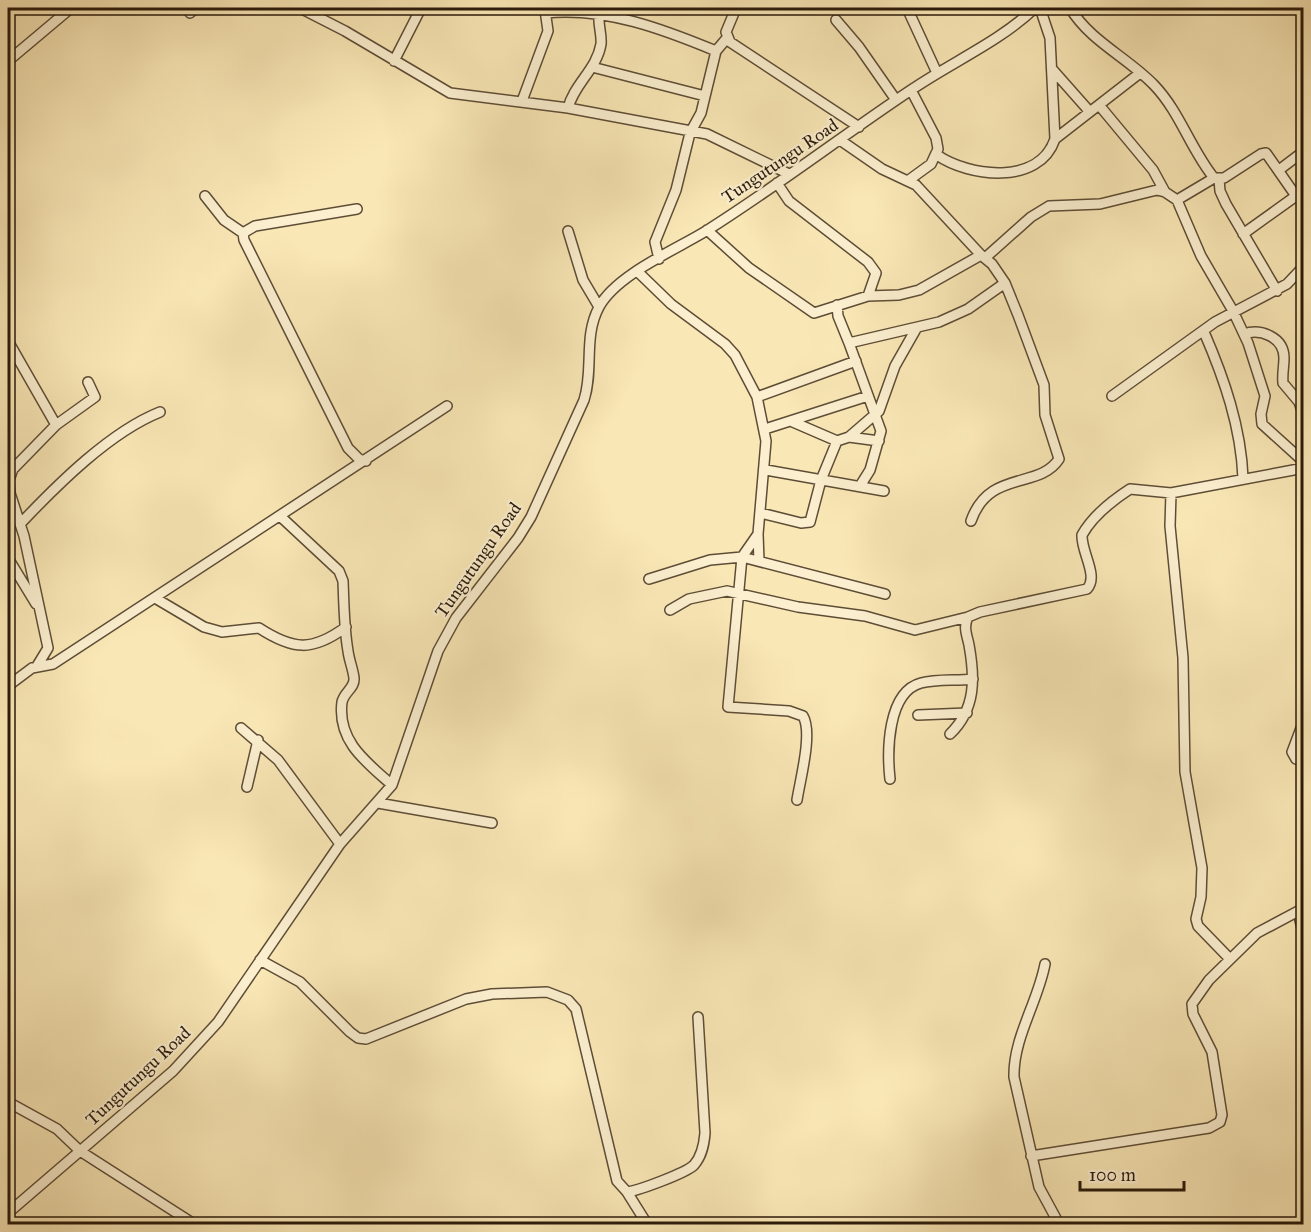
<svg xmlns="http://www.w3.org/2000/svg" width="1311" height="1232" font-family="'IM FELL Great Primer',serif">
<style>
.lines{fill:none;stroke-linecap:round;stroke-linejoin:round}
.minor-casing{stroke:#5e4d36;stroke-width:12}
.minor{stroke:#fbefcf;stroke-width:9}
.labels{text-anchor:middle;stroke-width:4.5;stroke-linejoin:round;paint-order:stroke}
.street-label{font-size:18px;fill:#2a1a0b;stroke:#fbefcf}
</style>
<rect width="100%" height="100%" fill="#f9e7b5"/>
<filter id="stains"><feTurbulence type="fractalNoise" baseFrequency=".00333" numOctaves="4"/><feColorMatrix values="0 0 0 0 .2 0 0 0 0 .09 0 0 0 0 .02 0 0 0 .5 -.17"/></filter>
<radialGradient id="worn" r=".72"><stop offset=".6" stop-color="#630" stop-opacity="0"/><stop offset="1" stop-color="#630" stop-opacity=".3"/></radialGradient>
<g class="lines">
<g class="minor-casing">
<path id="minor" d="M300,8L345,31L450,93L568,108L707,134L789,174
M736,8L726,32L730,42L859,127
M907,8L937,73
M1070,8C1091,42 1127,57 1154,85C1180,112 1191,150 1214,178
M190,13L196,8
M546,13C605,7 663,29 716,51
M836,20L859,47L896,100
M8,61L71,8
M394,61L421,8
M592,67L705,96
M1052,69L1090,112
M522,101L548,31L545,10
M1099,105L1153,170L1165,192
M568,108C574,84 597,69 601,44C602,35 598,25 599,15
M1055,139L1140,73
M840,140L882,169L916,185L981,255L992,264L1005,283L1018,315L1044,385L1045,415L1059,459C1039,490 989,469 971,521
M937,155C969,177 1039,186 1055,139L1050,38L1040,8
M1279,170L1304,151
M1219,179L1220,191L1226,204L1277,291
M909,180L931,164L938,149L936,138L911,90
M777,183L789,201L868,262L876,273L868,296
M205,196L224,220L243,233
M1304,200L1296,196L1266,153L1261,154L1224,178H1214L1177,200L1201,256L1233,311L1248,343L1265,396L1261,414L1262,424L1304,462
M357,209L255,226L243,233L244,240L348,448L359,459L366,461
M707,230L749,268L814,313L868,296L899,295L919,290L981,255
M568,231L583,280L599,307
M1243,234L1296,196
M985,258L1031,217L1049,206L1100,204L1157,190L1165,192L1177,200
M659,259L655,242L676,190L690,133L701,113L716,51L727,38
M638,272L671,304L725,344L735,355L757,397L766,441L758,534L759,561
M837,305L838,316L849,343
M1204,332C1224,378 1241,427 1243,478
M1244,334C1260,328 1284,337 1284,358C1284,367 1282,374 1283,383L1299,402L1304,416
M8,341L56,425L13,469L9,480L10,493L24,536L48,648L37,666
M1112,396L1215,322L1287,284L1304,266
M757,397L856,361
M793,422L837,441
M56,425L95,397L88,382
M765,429L868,396
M849,437L879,411L895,366L916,329
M766,470L884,491
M860,486L870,470L881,431L849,343L939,322L968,309L1005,283
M1171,493L1170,526L1183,658L1185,772L1202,868L1201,897L1196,919L1198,926L1230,959
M761,513L801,523L810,522L821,480L837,441L849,437L879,441
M280,516L339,571L343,581C344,604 344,628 348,651C349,660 353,669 354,678C355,688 344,692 342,702C337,741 366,762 392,785
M21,523C58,484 110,432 160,412
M758,534L742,557L728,707L789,711L803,716C813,733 800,780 797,800
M8,558L36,604
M649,579L710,560L742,557L885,594
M155,598L204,627L222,632L259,628C293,650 312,652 346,627
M670,610L689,599L727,591L798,607L865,616L915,630L968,617
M8,686L32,668L53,664L447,406
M918,715L967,713
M1304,720L1292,752L1296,759L1304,762
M241,728L278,760L340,844
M950,734C976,709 975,678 969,645C967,635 963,627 968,617L980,612L1087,589C1099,576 1081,552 1082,535C1092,517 1113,500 1130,489L1171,493L1304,468
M890,779C887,752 887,692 921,683C937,679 956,681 973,679
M247,787L258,740
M378,803L492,823
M1304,909L1300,920L1304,937
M260,960L300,982L350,1032L358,1038L366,1039L466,999L492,994L547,992L568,1000L576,1009L617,1181L627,1192C640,1190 686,1173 694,1165C702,1156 704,1145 705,1133L698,1017
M1045,964C1038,1002 1013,1038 1014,1077L1039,1187L1059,1224
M8,1102L57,1129L80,1151L194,1224
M1031,1156L1209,1128L1220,1122L1222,1115L1212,1052L1193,1014L1192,1004L1209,980L1257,933L1304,908
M627,1192L647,1224
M8,1213L173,1071L218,1022L340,844L392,785L438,651L456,618L518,538L531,517L584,400C594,369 583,337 599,307C616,275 675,250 706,231C776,187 842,136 911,90C952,62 999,42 1035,8"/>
</g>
<use href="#minor" class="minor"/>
</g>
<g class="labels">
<g class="street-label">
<text transform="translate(780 161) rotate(-34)" y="6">Tungutungu Road</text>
<text transform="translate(478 560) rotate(-55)" y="6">Tungutungu Road</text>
<text transform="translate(138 1076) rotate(-43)" y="6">Tungutungu Road</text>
</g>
</g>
<rect width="1311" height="1232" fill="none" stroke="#f9e7b5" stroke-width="30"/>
<rect x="9" y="9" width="1293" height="1214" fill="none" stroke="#2a1a0b" stroke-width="3"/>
<rect x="15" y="15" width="1281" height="1202" fill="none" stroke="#2a1a0b" stroke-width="1.5"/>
<path d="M1080 1181v9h104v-9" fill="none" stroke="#2a1a0b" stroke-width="3"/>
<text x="1089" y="1181" font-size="18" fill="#2a1a0b" stroke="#fbefcf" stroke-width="4.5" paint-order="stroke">100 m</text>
<rect width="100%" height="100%" filter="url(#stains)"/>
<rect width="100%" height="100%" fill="url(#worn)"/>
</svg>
